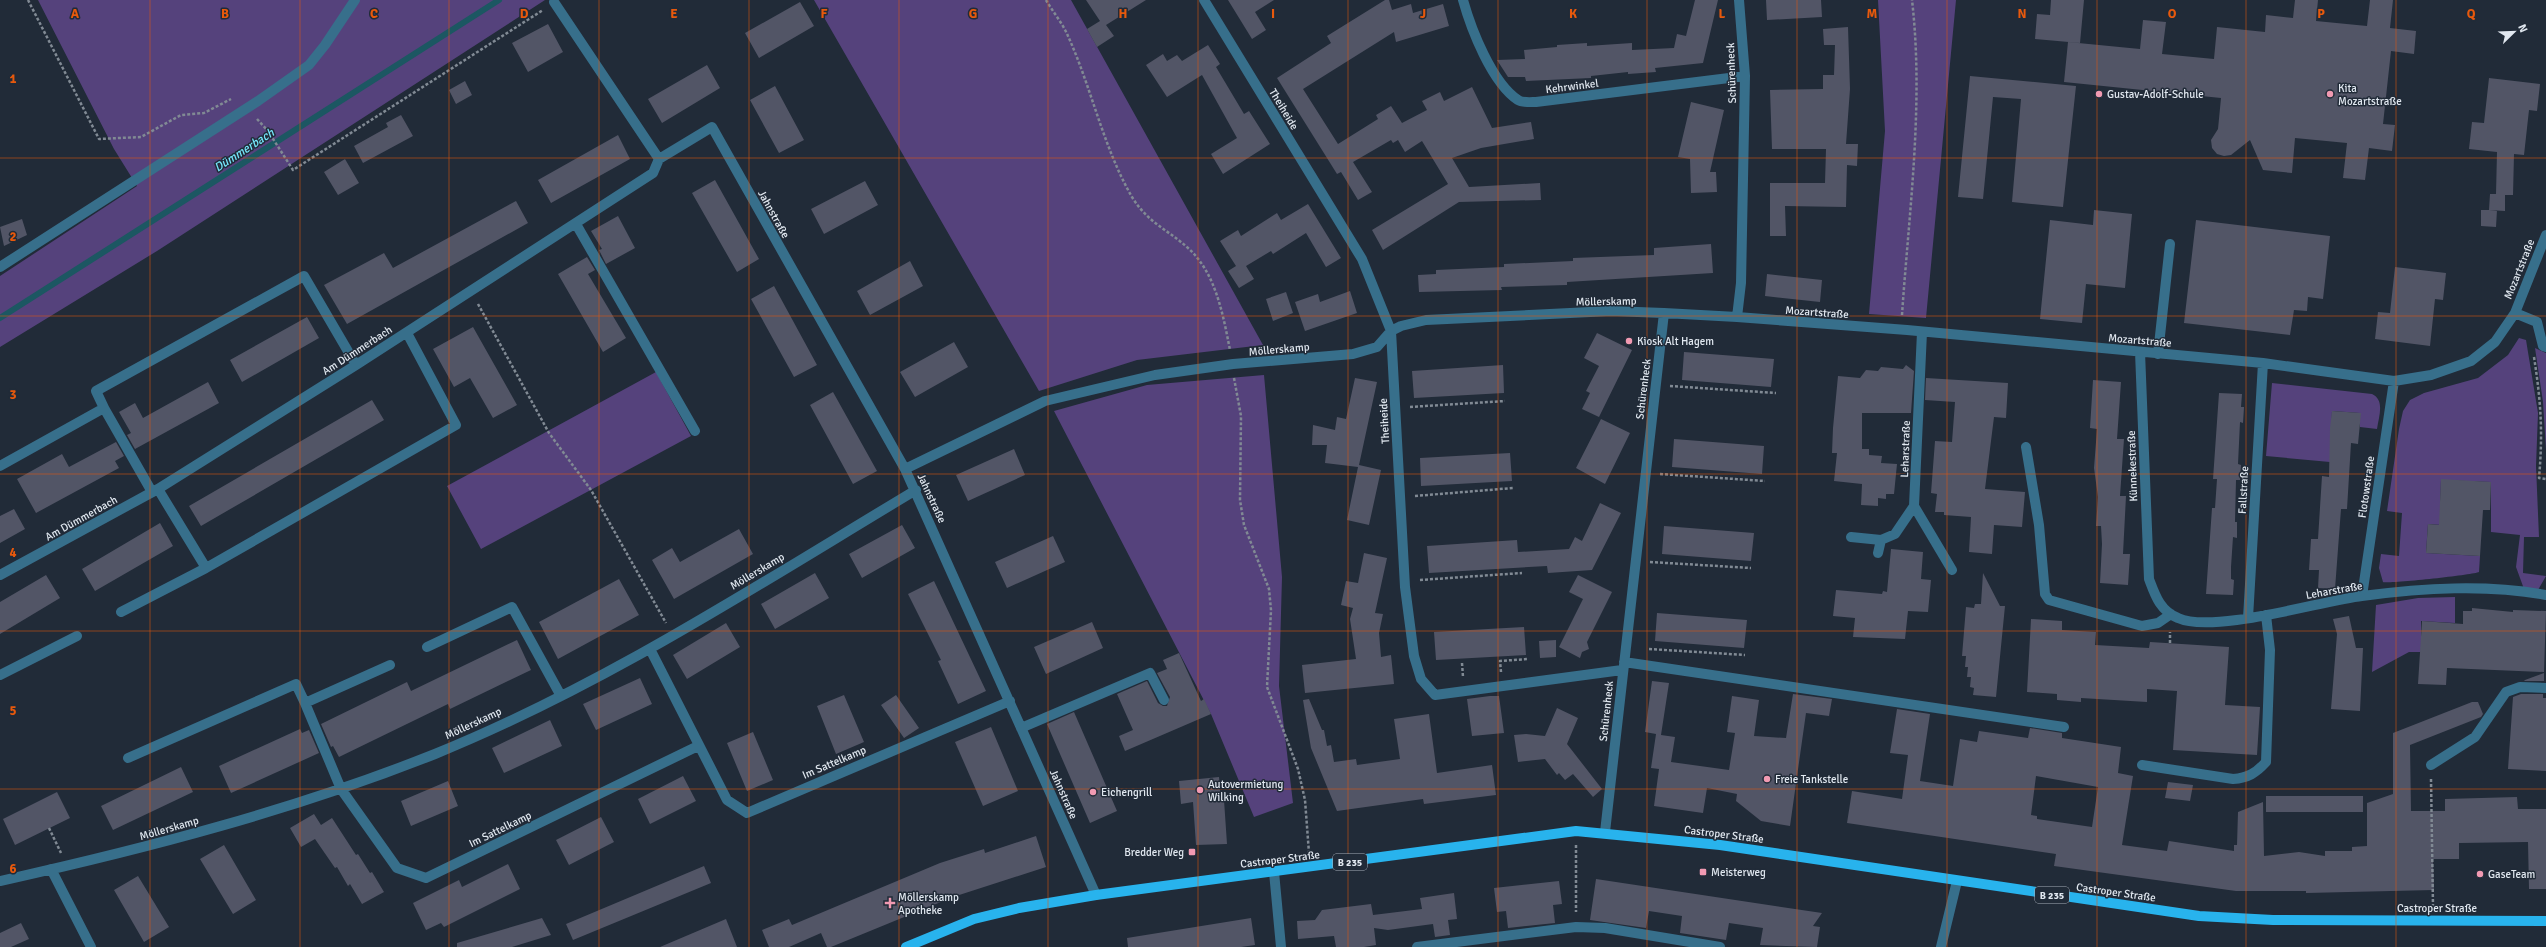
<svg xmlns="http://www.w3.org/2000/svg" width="2546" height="947" font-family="Signika,sans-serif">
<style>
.green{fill:#55427c}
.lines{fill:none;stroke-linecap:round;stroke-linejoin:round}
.stream{stroke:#1c5762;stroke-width:6}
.building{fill:#525566;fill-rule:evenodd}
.path{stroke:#818a94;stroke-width:2.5;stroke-dasharray:3 2;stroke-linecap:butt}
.minor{stroke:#376f8b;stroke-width:10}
.major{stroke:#28b3ed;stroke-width:10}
.grid{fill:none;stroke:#e8590c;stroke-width:1;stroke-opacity:0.55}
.poi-dot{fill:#f19ab2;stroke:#212b38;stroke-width:1.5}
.labels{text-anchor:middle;stroke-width:3;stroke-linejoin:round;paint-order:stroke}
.shield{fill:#212b38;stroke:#a7afb9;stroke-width:1}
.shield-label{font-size:10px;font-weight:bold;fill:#e1e8f0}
.street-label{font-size:11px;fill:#e1e8f0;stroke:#212b38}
.poi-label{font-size:11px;fill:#e1e8f0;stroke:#212b38;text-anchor:start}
.water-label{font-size:12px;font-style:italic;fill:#76e7fc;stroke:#212b38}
.grid-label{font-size:13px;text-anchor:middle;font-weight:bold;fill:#e8590c;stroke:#212b38;stroke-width:3;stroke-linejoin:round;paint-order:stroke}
</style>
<rect width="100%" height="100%" fill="#212b38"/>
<path class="green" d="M38,0H545L157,251L0,347V276L137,186L114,149Z
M814,0H1071L1263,345L1137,360L1039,391Z
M1878,0H1956L1926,318L1869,314L1885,131Z
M2519,338L2526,340L2538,413L2536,466L2539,537H2524L2523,573L2546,576L2538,590L2524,589L2516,567L2520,535L2491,532V482L2441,480L2440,508L2456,509L2455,526L2428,524L2426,553L2480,556L2479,572C2472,575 2389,584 2383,582L2379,568L2381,554L2399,556L2402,513L2387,511L2399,429L2403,411L2410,400L2424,393L2478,378L2508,355Z
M2535,348L2546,353V450L2543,402Z
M656,372L691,436L481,549L447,486Z
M1264,375L1282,577L1279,686L1293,803L1254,817L1211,714L1054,411L1147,385Z
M2272,383L2372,394C2385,400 2379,416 2377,429L2360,427V413L2332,411L2330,462L2266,456Z
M2455,597V623L2421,621V641L2423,652H2409L2372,672L2376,605L2418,598Z"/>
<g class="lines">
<path class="stream" d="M0,318L499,0"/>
</g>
<path class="building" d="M1086,0H1146L1106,25L1114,36L1097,47L1087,29L1100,21Z
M1228,0H1274L1255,12L1266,30L1252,39Z
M1385,0H1389L1392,10L1411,4L1413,13L1443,4L1449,26L1396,42L1394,32L1303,89L1338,144L1378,119L1376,115L1391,106L1402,123L1427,110L1422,101L1440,92L1444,101L1472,87L1492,128L1531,122L1534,139L1481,148L1452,158L1469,187L1540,183L1541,200L1459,202L1383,250L1372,230L1448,184L1422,141L1405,152L1398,140L1393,143L1391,140L1353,162L1372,192L1358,200L1341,172L1337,174L1277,78L1331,43L1327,36Z
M1695,0H1718L1703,63L1655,68L1656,72L1628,74V72L1591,76V78L1526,81L1525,77H1508L1497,60L1525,59L1524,50L1557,47V45L1587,43V46L1632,43V50L1674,48L1677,34L1686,36Z
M1766,0H1821L1822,17L1767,20Z
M2051,0H2084L2080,43L2035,39L2037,14L2050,15Z
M2295,0H2318L2316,21L2367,26L2370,0H2393L2390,28L2416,31L2414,54L2391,51L2383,124L2395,125L2392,151L2369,148L2365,180L2343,178L2347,143L2295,138L2292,173L2263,170L2250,140L2231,155L2224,156L2217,154L2212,148L2211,140L2218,129L2221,98L2064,82L2068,42L2140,49L2143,20L2166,22L2162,54L2214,59L2217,27L2265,32L2266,15L2293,18Z
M800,2L814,26L759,58L745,33Z
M548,24L563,52L528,72L512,43Z
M1848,27L1850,89L1846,144H1858L1857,166L1847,165L1846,207L1785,206L1786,236H1770V183H1825L1826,149H1772L1770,90L1823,89V75H1834L1835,45H1824L1823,29Z
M1208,45L1220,64L1216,67L1244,114L1249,111L1270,144L1223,174L1211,154L1237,138L1202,75L1167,97L1146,65L1163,54L1167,61L1177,55L1182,61Z
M707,65L720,88L662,123L648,99Z
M1970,76L2076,86L2063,207L2012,202L2021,99L1993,97L1983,199L1958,197Z
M2489,78L2540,84L2537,111L2529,110L2524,155L2514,154L2513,195H2500H2505V211L2489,210L2490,194H2496L2497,152L2469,149L2472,122L2484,123Z
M465,81L472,95L456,104L449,90Z
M775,86L804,140L779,153L750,100Z
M1691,102L1724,110L1710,172H1716L1717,192L1691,193L1690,159L1678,157Z
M401,115L413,136L363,163L354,146L388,127L386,123Z
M618,135L630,159L551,203L538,180Z
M345,159L359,183L338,195L324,172Z
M715,180L759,259L737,272L692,193Z
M865,181L878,205L824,234L811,209Z
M516,201L528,223L347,324L324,285L384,253L393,268Z
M1308,204L1341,258L1326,267L1306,233L1273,254L1271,251L1246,266L1254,279L1239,288L1228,271L1236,266L1220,241L1238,230L1241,236L1277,213L1281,220Z
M2094,210L2132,214L2125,288L2086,284L2082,323L2040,319L2050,220L2093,225Z
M2481,210H2497L2496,227L2481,226Z
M618,216L635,248L606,264L599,250L602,249L591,231Z
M22,219L27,235L4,246L0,227Z
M2196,220L2330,236L2323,299L2308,297L2307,311L2294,310L2290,335L2184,323Z
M1711,244L1713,273L1567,282V285L1501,287L1502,290L1419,292L1418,275L1436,274V270L1504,267V264L1573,261V258L1654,255V248Z
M587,257L595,270L588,274L626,338L603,352L558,274Z
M910,261L923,286L870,315L857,291Z
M2395,267L2446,273L2443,300L2435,299L2430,346L2375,339L2378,312L2390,313Z
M1767,274L1822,280L1820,302L1765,296Z
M774,286L817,365L794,377L751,299Z
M1350,291L1357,313L1305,331L1295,302L1318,294L1320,302Z
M1286,292L1293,313L1273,321L1266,299Z
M307,317L319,338L242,382L230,360Z
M473,327L517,405L493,418L470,378L454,387L433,349Z
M1597,333L1632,350L1599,417L1582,409L1590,393L1586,391L1599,366L1584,358Z
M954,342L968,367L915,397L900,372Z
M1684,352L1774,359L1771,387L1682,380Z
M1503,365L1504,393L1414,398L1412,371Z
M1906,365L1914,371L1911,413H1862V449H1869V455L1882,456L1881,463L1897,464L1894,494H1886V499L1878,498V506L1861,505L1862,484L1834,481L1837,453H1832L1833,428L1838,376L1860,378L1866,370L1878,371L1881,367L1903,369Z
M1355,378L1377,382L1359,465L1381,470L1369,525L1347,520L1358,467L1325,463L1327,445H1312L1313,425L1335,430L1337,417L1346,419Z
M1926,378L2008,383L2006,418L1994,417L1985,489L2025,492L2022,527L1994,525L1992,554L1969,552L1971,517L1944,515V512H1935L1937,494L1931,493L1935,441L1952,442L1955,402L1925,400Z
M2093,380L2121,382L2117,439H2124L2120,496H2126L2123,554H2130L2128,585L2100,583L2102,544L2101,526H2096L2098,497L2094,468L2097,429L2090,428Z
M208,382L219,403L135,449L127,435L131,433L119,412L135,403L143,418Z
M833,392L877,471L853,484L810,405Z
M2219,393L2242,394L2241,407H2244L2243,423L2240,422L2238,464L2241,465L2240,480H2236L2235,522H2237V538L2233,537L2231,567V579L2234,580L2233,595L2206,594L2212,508H2215L2217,479H2213Z
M372,400L384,420L201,526L189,506Z
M2332,411L2361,413L2358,444L2351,443L2347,509H2341L2335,589L2318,588L2319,570H2309L2311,539H2318L2322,476L2329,477L2330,428Z
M1601,419L1630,433L1605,484L1576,468Z
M1674,439L1764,446L1762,474L1672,467Z
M116,442L124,456L115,461L119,468L36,513L17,479L62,454L69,467Z
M1014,449L1025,475L968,501L956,475Z
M1510,453L1512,481L1421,486L1420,458Z
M2441,479L2491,482L2490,510H2483L2480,556L2426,553L2428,524L2439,525Z
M1600,503L1621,513L1592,570L1548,573L1547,566L1429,573L1427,546L1517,540L1518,552L1569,549L1575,537L1582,541Z
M14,509L25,529L0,543V516Z
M160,523L173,546L95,591L82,569Z
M902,525L915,548L862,578L849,554Z
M1664,526L1754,533L1751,561L1662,554Z
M739,529L753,554L674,599L652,560L672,548L680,562Z
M1053,536L1065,562L1007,588L995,562Z
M1891,549L1923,552L1921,579L1931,580L1928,612L1908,611L1905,639L1853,637L1855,618L1833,616L1836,590L1882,594L1883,591L1887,592Z
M1364,553L1387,558L1375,613L1383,614L1379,633L1381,657L1391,655L1394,684L1305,693L1302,665L1356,659L1350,619L1353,608L1341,605L1346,581L1358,583Z
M815,573L829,598L775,629L761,604Z
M1983,573L2000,606H2005L1996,697L1973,695L1974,688L1970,687L1971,677H1967L1968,667H1965L1966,656H1962L1966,607L1974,608L1975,604H1981Z
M46,575L60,598L0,634V602Z
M1578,575L1612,592L1587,642L1589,649L1582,652L1580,658L1559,647L1583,599L1569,592Z
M619,579L639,615L558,659L539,622Z
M934,581L986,691L958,704L938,661L941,660L908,594Z
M2472,608L2513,612V610L2546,611L2544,672L2447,668L2446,685L2418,684L2422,621L2463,624V611H2472Z
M1657,613L1747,620L1744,648L1655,641Z
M2349,616L2356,648H2363L2360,711L2331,709L2337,634L2333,619Z
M2031,619L2062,621V630L2096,632L2095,645L2149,648L2150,642L2229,647L2225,705L2260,707L2257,755L2173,750L2177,691L2147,689V702L2081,698V702L2057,700V694L2027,692Z
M1092,622L1103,648L1046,674L1034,647Z
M726,623L740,647L687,679L673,655Z
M1524,627L1526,655L1436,660L1434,632Z
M517,640L531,670L450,709L448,704L339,757L333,746L331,747L321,724L407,682L411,691Z
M1556,640V657L1540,658L1539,641Z
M1179,653L1201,701L1204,699L1211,714L1125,751L1119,736L1133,730L1117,694L1147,681L1158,703L1163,706H1167L1170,697L1157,673L1167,669L1163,660Z
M2544,673V681H2524L2525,680Z
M640,678L652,704L596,730L583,704Z
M1652,681L1669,683L1661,735L1675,737L1671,762L1729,770L1735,733L1727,732L1732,696L1759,700L1754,736L1786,738L1793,694L1832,699L1829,716L1806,713L1790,826L1761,821L1736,801L1737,794L1707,788L1703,813L1654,806L1659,769L1651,768L1656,734L1645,732Z
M2521,694H2543V698H2546V771L2508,769L2513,697Z
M844,695L864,742L836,754L817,706Z
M896,695L919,728L904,738L881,705Z
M1490,696H1499L1504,733L1472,736L1467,699Z
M1309,699L1322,730H1324L1327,746L1331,745L1334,762L1356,759L1357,765L1400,759L1394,719L1429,714L1437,773L1492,765L1496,795L1424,804L1423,799L1337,811L1311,748L1303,700Z
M2472,702H2478L2483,714L2481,717L2410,745L2411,811H2445V799L2517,797L2518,809H2546V889H2529L2528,842L2459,843V859H2433L2434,890L2306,893V891H2236L2054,866L2056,854L1847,823L1852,791L1902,799L1908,755L1890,753L1897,709L1930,714L1920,781L1953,786L1960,739L1977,742L1979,731L2028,738L2030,728L2062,733V738L2121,747L2118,773L2133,776L2122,845L2167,851L2169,841L2234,851V845H2237L2238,812L2263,802L2264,856L2299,852L2325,856V851H2352V847L2367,846V803L2393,794V733ZM2036,776L2098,787L2092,827L2037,819V816L2031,815Z
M1557,708L1578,718L1567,744L1602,789L1593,797L1573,774L1565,780L1559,773L1557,775L1545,759L1518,762L1514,735L1526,734L1545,736Z
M1074,712L1117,811L1090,823L1047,724Z
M550,720L562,746L504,773L492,748Z
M991,727L1018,791L983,806L955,742Z
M300,729L302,733L309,730L319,753L231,793L219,766Z
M753,732L773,780L747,791L727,743Z
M181,767L193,792L113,830L101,806Z
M683,776L696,801L650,824L638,799Z
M1219,777L1221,801L1224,800L1227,844L1196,845L1193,802L1181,804L1179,781Z
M448,781L458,806L411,826L401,801Z
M2168,782L2193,785L2190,801L2165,798Z
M57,792L70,818L15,845L3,819Z
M2266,796H2363V812H2266Z
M314,814L321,825L332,818L356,855L358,854L370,873L372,872L384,892L362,904L350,884L348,886L337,867L335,868L315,839L301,847L290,828Z
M601,817L614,842L569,865L556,840Z
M1036,836L1046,867L953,897L831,947H827L821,933L789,947H769L762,930L789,919L792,925L940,863L984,849L985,853Z
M224,845L256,900L233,914L200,859Z
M508,864L520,889L444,927L441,923L426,930L413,903L459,880L462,887Z
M704,866L711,883L573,940L566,924Z
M138,876L169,927L144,942L114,890Z
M1596,879L1822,913L1813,926L1820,927L1817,947L1760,945L1763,928L1729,923L1726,940L1680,933L1682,916L1649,911L1646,928L1590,920Z
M1559,881L1562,904L1553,905L1555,923L1508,928L1506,911L1497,912L1494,888Z
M1454,893L1457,919L1448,920L1450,935L1435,937L1433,924L1388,930L1374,928L1376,945L1364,947H1336L1334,936L1298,939L1297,921L1315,920L1322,910L1371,904L1373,915L1422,909L1420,898Z
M542,918L551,935L512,947H457V943Z
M1251,918L1255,945L1241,947H1128L1127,938Z
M726,919L737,947H660Z
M21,923L29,939L11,947H0V933Z"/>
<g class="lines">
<path class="path" d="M28,0L99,139L141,137L181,115L204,113L231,99
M1046,0C1053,12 1063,24 1068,36C1092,89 1103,147 1132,197C1148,223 1167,229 1188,248C1216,273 1223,315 1230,350
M257,119L268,131L293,170L543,10
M478,304L549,433L591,490L666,623
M1902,315C1909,211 1924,104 1912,0
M2534,357C2541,402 2543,433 2539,478L2546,479
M1234,378L1241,416L1240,500L1244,525L1269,589L1271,610L1267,687L1298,769L1305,800L1309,853
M1670,386L1776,393
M1410,407L1505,401
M1660,474L1765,481
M1415,496L1513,488
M1650,562L1751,568
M1420,580L1522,573
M2170,643V632
M1649,649L1745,655
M1462,663L1463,677
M1501,672L1500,661L1528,659
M2431,779L2433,906
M49,828L61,853
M1576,845V912"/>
<path class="minor" d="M1204,0L1362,259L1391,331L1405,587L1414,656L1421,679L1435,695L1622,670
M1463,0C1471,29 1492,83 1518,100C1522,103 1531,102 1536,102L1745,76
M554,2L659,159
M576,224L695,431
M0,267L258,101L309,65L325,45L355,0
M2515,313L2537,322L2543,346L2546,347
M1737,317L1907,330L2263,363L2394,381L2431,375L2471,361L2495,342L2515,313L2546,235
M2140,352L2149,579C2155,595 2160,611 2178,618C2213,634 2321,601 2362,596C2423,588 2486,584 2546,595
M2158,354L2170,244
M104,408L96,391L304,276L356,365
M2026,447L2039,525L2045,594L2049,600L2142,626L2158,623L2171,614
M0,466L104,408L152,492
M905,469L1045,401L1155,375L1233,364L1353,354L1377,347L1391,331L1401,326L1426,320L1611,311L1664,313
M158,489L206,568
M1914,506L1952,570
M1851,537L1881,540
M1878,553L1881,540L1895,534L1914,506L1922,332
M0,575L158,489L356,365L653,173L659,159L712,127L905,469L1096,895
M2362,596L2394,381
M121,612L206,568L456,425L407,333
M2248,618L2263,363
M427,647L512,607L561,696
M650,649L727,800L747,813L1010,701
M1624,662L2064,727
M390,665L305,703L341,789L397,868L426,878L698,746
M0,675L77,636
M1021,728L1150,673L1164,700
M128,758L296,684L305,703
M2142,765L2233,779C2248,778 2256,773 2266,762L2270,650L2266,615
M2431,765L2475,737L2506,692L2520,687L2546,688
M1605,832L1664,313L1737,317L1741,283L1745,76L1739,0
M51,869L91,947
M1274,872L1281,947
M0,881C148,848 294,810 435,754C605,685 759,584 916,490
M1417,947L1576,927L1605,928L1720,947
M1941,947L1957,881"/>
<path class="major" d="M906,947L974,919L1019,908L1096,895L1576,831L1720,845L2199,916L2273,920L2546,921"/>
</g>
<path class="grid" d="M150,0V947M300,0V947M449,0V947M599,0V947M749,0V947M899,0V947M1048,0V947M1198,0V947M1348,0V947M1498,0V947M1647,0V947M1797,0V947M1947,0V947M2097,0V947M2246,0V947M2396,0V947M0,158H2546M0,316H2546M0,474H2546M0,631H2546M0,789H2546"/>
<g class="poi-dot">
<circle cx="2099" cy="94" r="4"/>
<circle cx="2330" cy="94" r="4"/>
<circle cx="1629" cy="341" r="4"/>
<circle cx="1767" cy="779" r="4"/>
<circle cx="1200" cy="790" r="4"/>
<circle cx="1093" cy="792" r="4"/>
<rect x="1188" y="848" width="8" height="8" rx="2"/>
<rect x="1699" y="868" width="8" height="8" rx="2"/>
<circle cx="2480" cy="874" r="4"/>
<path d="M888 897h4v4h4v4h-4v4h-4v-4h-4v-4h4z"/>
</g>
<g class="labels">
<g class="shield">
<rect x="1333" y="854" width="34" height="16" rx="3"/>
<rect x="2035" y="887" width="34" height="16" rx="3"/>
</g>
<g class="shield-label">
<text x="1350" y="866">B 235</text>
<text x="2052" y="899">B 235</text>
</g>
<g class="street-label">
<text transform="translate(1731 73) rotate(-92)" y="4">Schürenheck</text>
<text transform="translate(1572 86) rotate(-7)" y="4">Kehrwinkel</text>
<text transform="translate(1284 109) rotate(59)" y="4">Theiheide</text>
<text transform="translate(774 214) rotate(61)" y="4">Jahnstraße</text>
<text transform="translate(2519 269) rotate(-68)" y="4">Mozartstraße</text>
<text transform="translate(1606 301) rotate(-1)" y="4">Möllerskamp</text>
<text transform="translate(1817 312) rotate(4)" y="4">Mozartstraße</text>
<text transform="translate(2140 340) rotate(5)" y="4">Mozartstraße</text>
<text transform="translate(1279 349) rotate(-5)" y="4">Möllerskamp</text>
<text transform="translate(357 350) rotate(-33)" y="4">Am Dümmerbach</text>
<text transform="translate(1643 389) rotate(-83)" y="4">Schürenheck</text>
<text transform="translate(1384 421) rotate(-93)" y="4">Theiheide</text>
<text transform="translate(1905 449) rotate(-88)" y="4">Leharstraße</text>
<text transform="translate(2132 466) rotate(-92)" y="4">Künnekestraße</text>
<text transform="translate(2366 487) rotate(-82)" y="4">Flotowstraße</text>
<text transform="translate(2243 490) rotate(-87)" y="4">Fallstraße</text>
<text transform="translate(932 498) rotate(65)" y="4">Jahnstraße</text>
<text transform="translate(81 518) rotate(-29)" y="4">Am Dümmerbach</text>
<text transform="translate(757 571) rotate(-31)" y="4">Möllerskamp</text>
<text transform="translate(2334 590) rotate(-10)" y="4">Leharstraße</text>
<text transform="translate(1606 711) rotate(-84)" y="4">Schürenheck</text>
<text transform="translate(473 723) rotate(-25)" y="4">Möllerskamp</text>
<text transform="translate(834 762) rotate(-23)" y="4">Im Sattelkamp</text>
<text transform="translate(1064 794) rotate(66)" y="4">Jahnstraße</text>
<text transform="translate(169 828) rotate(-16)" y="4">Möllerskamp</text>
<text transform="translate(500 829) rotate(-26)" y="4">Im Sattelkamp</text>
<text transform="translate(1724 834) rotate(7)" y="4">Castroper Straße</text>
<text transform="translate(1280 859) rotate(-7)" y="4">Castroper Straße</text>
<text transform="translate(2116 892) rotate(8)" y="4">Castroper Straße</text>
<text x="2437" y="912">Castroper Straße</text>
</g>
<g class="poi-label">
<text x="2338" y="92">Kita<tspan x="2338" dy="13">Mozartstraße</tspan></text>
<text x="2107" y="98">Gustav-Adolf-Schule</text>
<text x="1637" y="345">Kiosk Alt Hagem</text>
<text x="1775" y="783">Freie Tankstelle</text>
<text x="1208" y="788">Autovermietung<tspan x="1208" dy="13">Wilking</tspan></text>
<text x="1101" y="796">Eichengrill</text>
<text x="1184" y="856" text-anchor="end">Bredder Weg</text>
<text x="1711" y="876">Meisterweg</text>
<text x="2488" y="878">GaseTeam</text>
<text x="898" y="901">Möllerskamp<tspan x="898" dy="13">Apotheke</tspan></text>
</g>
<g class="water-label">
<text transform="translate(244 150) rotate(-33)" y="4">Dümmerbach</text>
</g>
</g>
<g class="grid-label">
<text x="75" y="18">A</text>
<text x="225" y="18">B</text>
<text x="374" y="18">C</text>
<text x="524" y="18">D</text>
<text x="674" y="18">E</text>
<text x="824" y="18">F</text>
<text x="973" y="18">G</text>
<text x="1123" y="18">H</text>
<text x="1273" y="18">I</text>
<text x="1423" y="18">J</text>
<text x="1573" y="18">K</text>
<text x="1722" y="18">L</text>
<text x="1872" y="18">M</text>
<text x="2022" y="18">N</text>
<text x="2172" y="18">O</text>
<text x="2321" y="18">P</text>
<text x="2471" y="18">Q</text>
<text x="13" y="83">1</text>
<text x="13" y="241">2</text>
<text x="13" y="399">3</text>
<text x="13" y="557">4</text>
<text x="13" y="715">5</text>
<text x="13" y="873">6</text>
</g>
<g transform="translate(2514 32) rotate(67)" stroke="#212b38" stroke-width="3" paint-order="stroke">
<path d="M0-3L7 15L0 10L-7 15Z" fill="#e1e8f0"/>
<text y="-6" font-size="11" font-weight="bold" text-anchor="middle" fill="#e1e8f0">N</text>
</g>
</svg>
